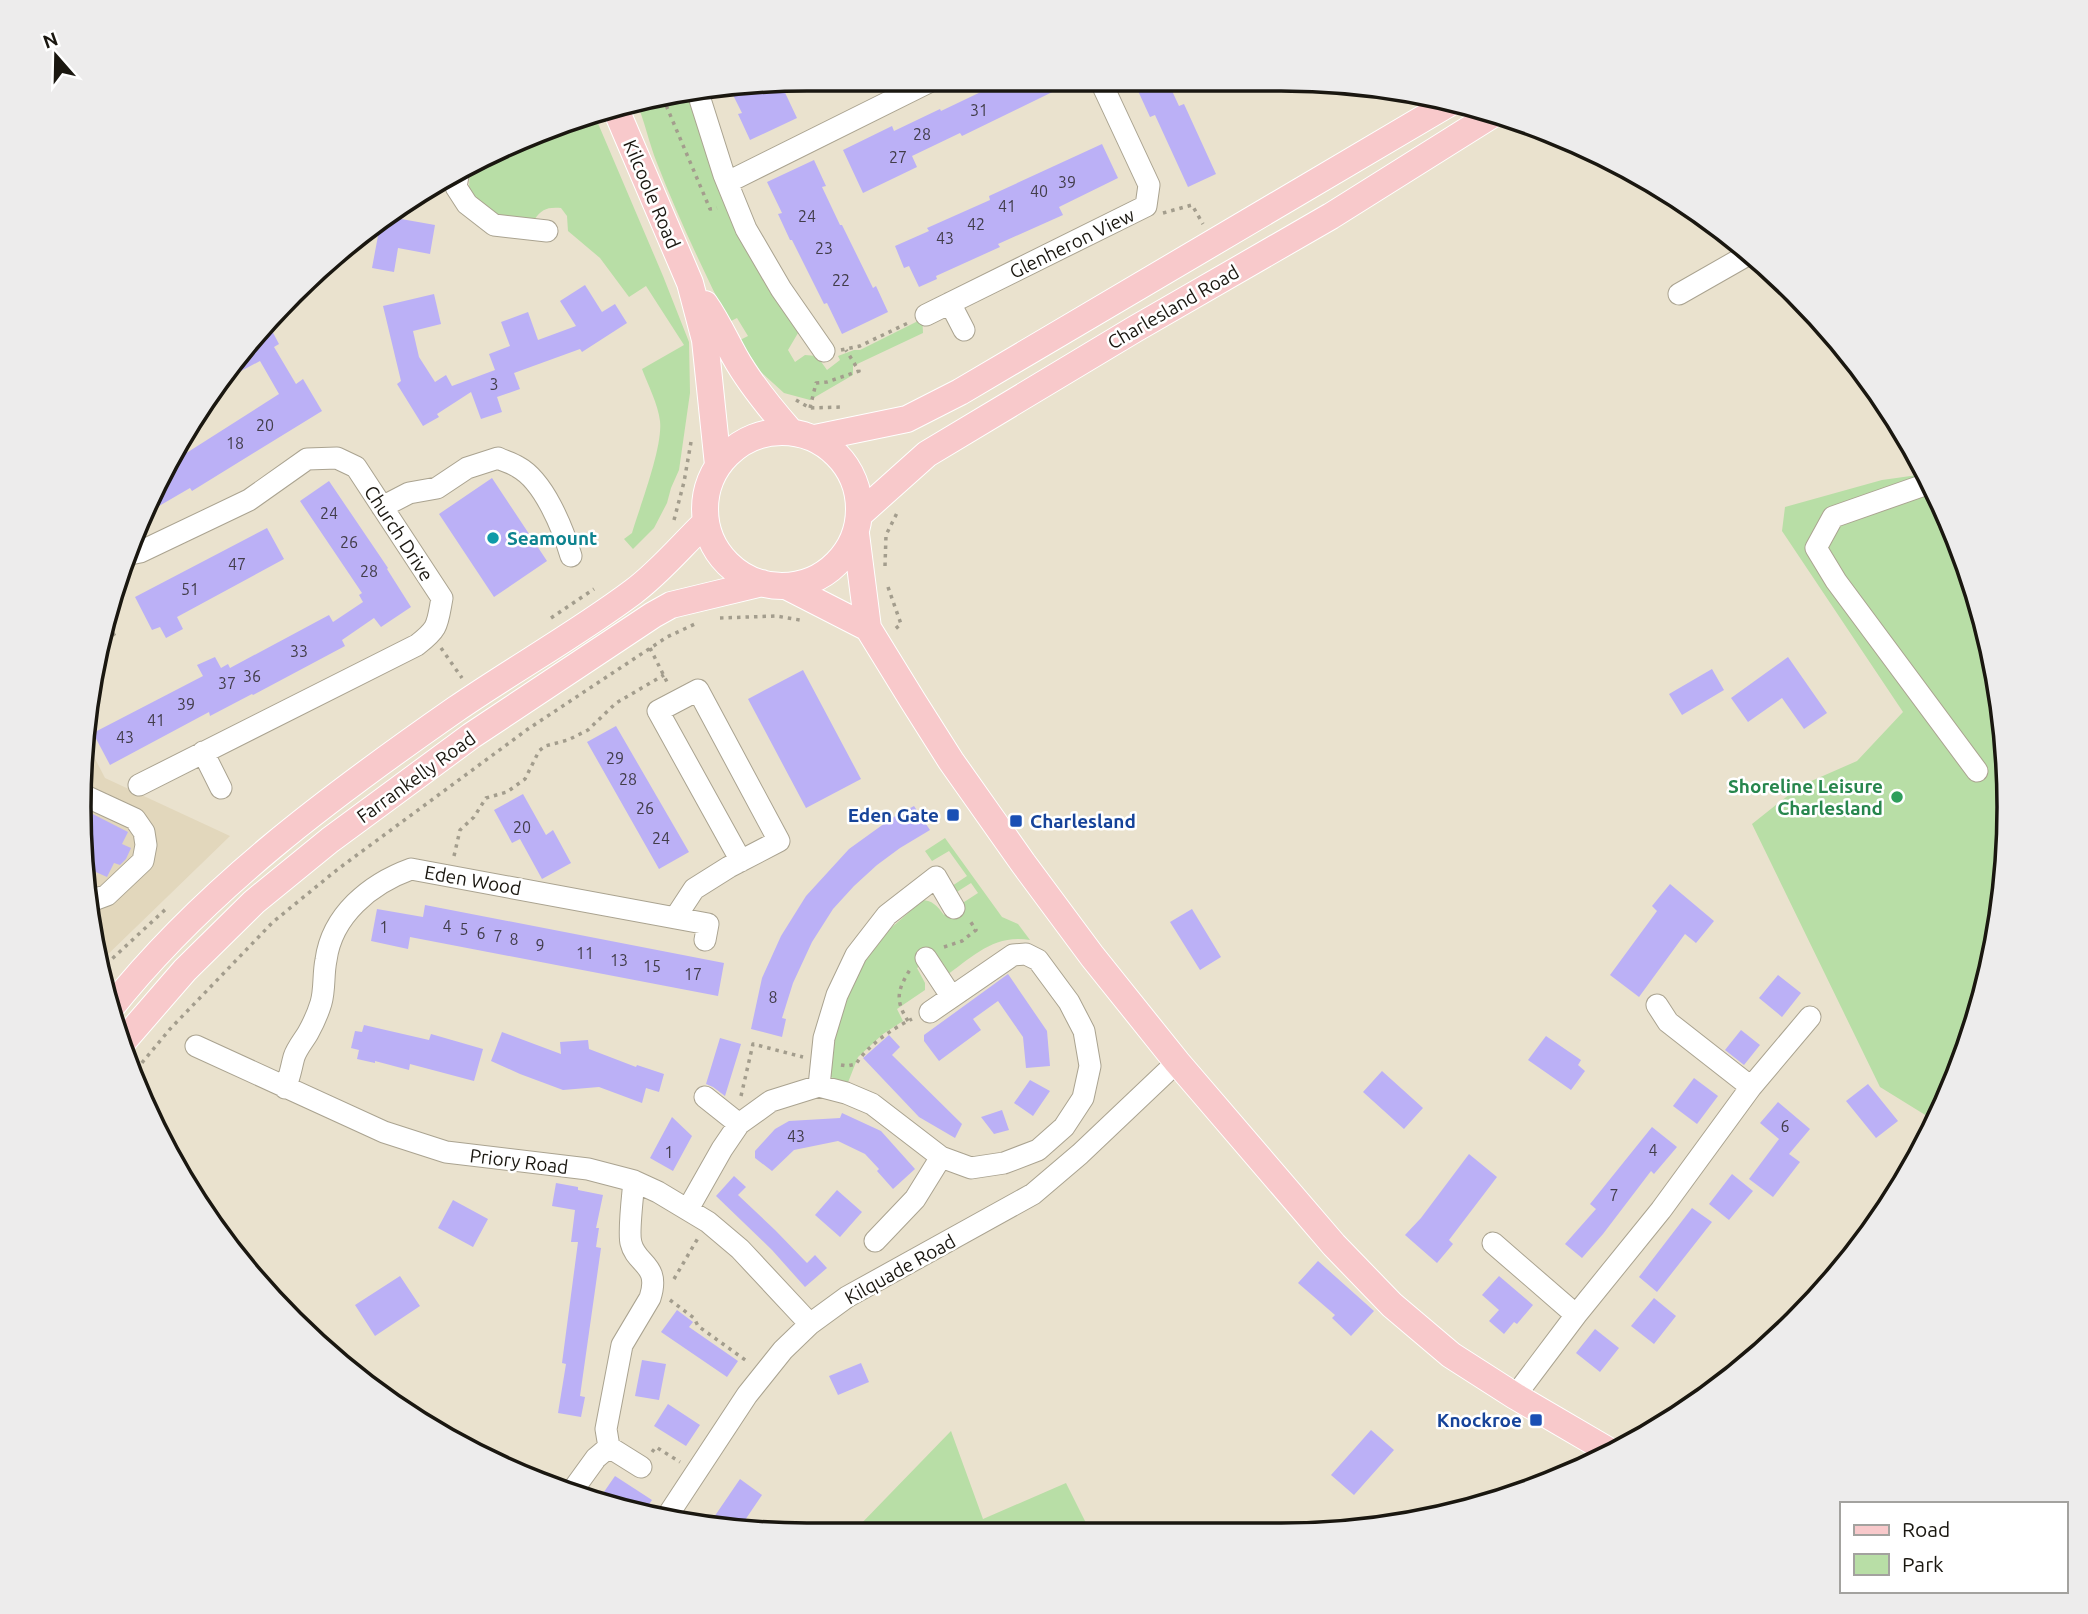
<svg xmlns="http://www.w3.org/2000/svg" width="2088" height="1614" font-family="Ubuntu,sans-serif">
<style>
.built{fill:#e2d7bc}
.green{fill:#b8dea6}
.building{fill:#bbb0f6}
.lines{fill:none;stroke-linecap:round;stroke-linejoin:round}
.minor-casing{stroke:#aaa390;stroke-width:23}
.major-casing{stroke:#fff;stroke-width:28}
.path{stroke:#a39d8d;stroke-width:3.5;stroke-dasharray:3.5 5;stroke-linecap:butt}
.minor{stroke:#fff;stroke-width:21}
.major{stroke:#f8c9cb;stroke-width:26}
.culture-dot{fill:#0f9aa8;stroke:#fff;stroke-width:2.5}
.leisure-dot{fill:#2e9e5b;stroke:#fff;stroke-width:2.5}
.transit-dot{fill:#1a4fb4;stroke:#fff;stroke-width:2.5}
.labels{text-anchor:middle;stroke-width:5;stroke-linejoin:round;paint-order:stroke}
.number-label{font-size:16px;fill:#423d4a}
.street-label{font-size:19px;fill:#1a1710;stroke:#fff}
.culture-label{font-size:19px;font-weight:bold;fill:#0d838f;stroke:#fff;text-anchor:start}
.leisure-label{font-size:19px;font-weight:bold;fill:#27864d;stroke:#fff;text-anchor:end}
.transit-label{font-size:19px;font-weight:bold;fill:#164399;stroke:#fff;text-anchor:end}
.rim{fill:none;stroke:#1a1710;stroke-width:3.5}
</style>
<rect width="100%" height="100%" fill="#eae2ce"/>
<path class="built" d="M87,743L105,778L230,836L102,960L99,961L79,807Z"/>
<path class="green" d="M690,94L798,333L788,350L795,362L805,355L817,356L827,370L840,360L838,356L854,350H860L916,322L922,312L923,333L853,366V375L810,400L784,393L761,372L740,340L748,336L737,318L729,322C703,270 678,217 657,163C649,143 645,122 636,101Z
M594,114L663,276L689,342L690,393L679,470L671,488L667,503L654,528L633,549L624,539L632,533C640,506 663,447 660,421C658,404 648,385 642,369L684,345L646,286L629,297L600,258L568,231L567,216L561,208C547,207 542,209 534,220L498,216L477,202L469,190L470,165Z
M1925,474L1954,529L1995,665L2009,807L1995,949L1954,1086L1935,1121L1880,1087L1752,824L1800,786L1857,761L1903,712L1782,531L1785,507L1882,480Z
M945,838L1002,917L1018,924L1030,940C993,934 973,957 944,977L931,959L917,968L925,983V990L897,1009L903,1021L883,1034L858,1057L847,1085L827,1075L823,1048L865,961L891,928L915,907L920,900C933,900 937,906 944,915L978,893L971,883L952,895V886L967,876L949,851L932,861L925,851Z
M951,1431L983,1519L1066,1483L1089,1529H856Z"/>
<path class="building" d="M1008,79L1077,80L962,136L960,133L912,156L917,167L863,193L843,150L892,126L894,131L940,109L941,111Z
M1133,80H1167L1179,106L1184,104L1216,174L1188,187L1155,115L1150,117Z
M780,82L797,118L750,140L738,114L742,113L730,89Z
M1102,144L1118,178L1059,207L1063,215L998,244L1000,247L936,276L937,279L919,287L909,266L904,268L895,246L929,231L927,228L990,200L989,196Z
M814,160L826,186L822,187L840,225H842L873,288L876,286L888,312L842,334L827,303L824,304L792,240H790L778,214L782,213L767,182Z
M390,217L435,225L430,254L398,248L394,272L372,268L380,225Z
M585,285L602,312L615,304L627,323L582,352L580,349L514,373L520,389L497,397L502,412L481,419L471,392L437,414L439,417L423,426L397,384L401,381L383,306L434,294L441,324L413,331L419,357L435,382L446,375L452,386L495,370L489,354L510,346L501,322L528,312L538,340L576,326L560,301Z
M271,329L279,344L274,347L296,384L303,379L322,411L192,491L190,488L147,513L168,462L188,452L279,394L260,361L224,380L259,336Z
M492,478L547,561L494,597L439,514Z
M329,481L388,568L387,569L411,607L381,627L374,618L342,640L345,646L253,695L252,694L210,716L209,712L110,765L93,733L203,676L197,665L215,657L221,668L228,664L230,668L329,615L333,622L363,602L359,595L362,593L300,501Z
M267,528L284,559L177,617L183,629L166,638L160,627L152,630L135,597Z
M1788,657L1827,713L1804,729L1782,698L1748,722L1731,698Z
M1712,669L1724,690L1682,715L1669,694Z
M803,670L861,779L806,808L748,699Z
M616,726L689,852L659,869L587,742Z
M523,794L546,835L553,830L571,863L542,879L520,839L512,843L494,810Z
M914,806L930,830L900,848L877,865L854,886L833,909L812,942L793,983L782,1018L786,1019L782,1037L751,1029L762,978L781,936L806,896L849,849L892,818Z
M79,807L128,832L122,844L131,848L126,859L120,865L114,863L107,877L87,868Z
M1670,884L1714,921L1696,943L1685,934L1639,997L1610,975L1657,911L1652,906Z
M425,905L724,963L718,996L410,937L408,949L371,941L377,909L423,917Z
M1192,909L1221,957L1200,970L1170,922Z
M1008,974L1047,1031L1050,1066L1026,1068L1023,1037L998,1001L973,1019L981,1030L939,1061L924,1041V1035Z
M1778,975L1801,993L1782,1017L1759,998Z
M364,1025L429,1040L431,1034L483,1049L474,1081L410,1064L409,1070L375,1061V1063L357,1059L359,1050L351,1048L355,1031L362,1032Z
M1741,1030L1760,1045L1744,1065L1725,1050Z
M502,1032L561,1054L560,1042L588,1040L589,1049L636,1067L637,1065L664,1074L659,1092L646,1088L642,1103L599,1087L563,1090L520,1074L491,1061Z
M889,1035L900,1047L892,1055L962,1124L955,1138L919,1117L863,1058Z
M1546,1036L1581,1060L1578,1065L1585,1071L1571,1090L1528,1060Z
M720,1038L741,1044L725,1096L713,1087L706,1084Z
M1382,1071L1423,1108L1404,1129L1363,1092Z
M1694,1078L1718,1096L1697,1124L1673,1106Z
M1030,1080L1050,1091L1033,1116L1014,1103Z
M1868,1084L1898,1121L1876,1138L1846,1101Z
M1778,1102L1810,1129L1789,1154L1800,1162L1773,1197L1749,1179L1779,1139L1760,1123Z
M1002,1110L1009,1130L994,1134L981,1117Z
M842,1113L881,1131L915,1169L893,1189L877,1171L879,1169L865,1154L838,1141L794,1150L772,1171L755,1158V1151L775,1129L789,1121L840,1118Z
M672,1117L692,1136L673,1171L650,1158Z
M1652,1127L1677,1147L1654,1174L1651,1171L1603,1234L1582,1258L1565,1244L1596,1209L1590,1204Z
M1469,1154L1497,1177L1449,1240L1453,1244L1437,1263L1405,1235L1421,1218Z
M1732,1174L1753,1191L1729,1220L1709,1204Z
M734,1176L746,1187L738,1195L775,1230L807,1263L815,1255L827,1268L805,1287L772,1250L716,1196Z
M556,1183L578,1187V1190L603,1195L596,1228H599L596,1247L601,1248L580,1396L585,1397L581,1417L558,1413L566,1364L562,1363L578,1242H571L575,1210L552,1206Z
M837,1190L862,1212L840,1237L815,1215Z
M453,1200L488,1219L473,1247L438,1228Z
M1692,1208L1712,1222L1657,1292L1639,1277Z
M1318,1261L1374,1311L1351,1336L1332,1318L1335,1315L1298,1283Z
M400,1276L420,1306L375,1336L355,1305Z
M1499,1276L1533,1305L1517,1324L1514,1322L1504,1334L1489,1321L1499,1310L1482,1295Z
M1654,1298L1676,1316L1654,1344L1631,1326Z
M677,1310L693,1322L689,1327L738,1361L727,1377L661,1332Z
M1595,1329L1619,1348L1600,1372L1576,1353Z
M642,1360L666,1364L659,1400L635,1396Z
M861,1363L869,1382L838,1395L829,1376Z
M668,1404L700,1425L686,1446L654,1426Z
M1371,1430L1394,1450L1354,1495L1331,1475Z
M615,1476L652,1500L643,1513L597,1502Z
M740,1479L762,1495L739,1529H720L710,1523Z"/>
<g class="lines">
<g class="minor-casing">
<path id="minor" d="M698,93L724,175L746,229L781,289L824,351
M459,170L456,187L467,204L494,225L547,231
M728,182L935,79
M1679,294L1751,253
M950,303L964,330
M926,315L1146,206L1149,185L1100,80
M1930,483L1833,517L1816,548L1836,581L1977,771
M382,507L409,493L437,488L467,468L498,458C504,461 512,463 518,467C544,481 563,529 571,556
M130,554L140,552L249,500L307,459L337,458L356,467L442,598C437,625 439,628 417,645L139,785
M203,752L221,788
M81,794L135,819L144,832L146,845L143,861L107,895L91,901
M675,918L694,889L729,867L779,841L698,690L658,711L741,861
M926,958L951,996
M1657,1005L1668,1022L1751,1087
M196,1046L384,1132L446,1152L588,1169L634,1181L658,1192L708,1222L740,1249L810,1324
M819,1086L824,1038L837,995L856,955L887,915L936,877L954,908
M285,1088C290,1077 291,1068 294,1057C297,1048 304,1040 308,1033C313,1024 318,1013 321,1003C325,990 323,974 326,960C332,915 370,884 411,869L708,924L705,940
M705,1097L739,1124
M688,1209L722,1149L739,1124L771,1101L819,1086L846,1093L872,1104L941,1157L971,1168L1004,1163L1038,1150L1064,1127L1083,1098L1090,1066L1084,1031L1069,1002L1038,960L1026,954L1013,955L930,1012
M875,1241L915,1199L941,1157
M1493,1243L1576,1315
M1515,1396L1576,1315L1661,1210L1751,1087L1810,1017
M609,1447L641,1467
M575,1487L596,1458L609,1447L606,1429L622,1345L650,1298C661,1264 636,1265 631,1243C628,1233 633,1193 634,1181
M666,1518L747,1395L783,1350L810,1324L847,1297L1033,1194L1080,1154L1177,1062"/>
</g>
<g class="major-casing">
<path id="major" d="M614,105L690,283L705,340L718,465
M705,304C717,321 725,339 735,357C750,384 770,408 791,432
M705 509a77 77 0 1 1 154 0a77 77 0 1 1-154 0Z
M815,438L907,419L960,392L1453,101
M860,514L927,454L1135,329L1331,216L1495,113
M856,534L868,628L913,701L951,761L1023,863L1092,956L1177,1062L1334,1245L1392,1305L1451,1355L1515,1396L1609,1451
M786,586L868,628
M109,1010C204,890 331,796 456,709C514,669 577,634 633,592C660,572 682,545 706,522
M120,1045L185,970L254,902L330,840L471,736L653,615L671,605L762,583"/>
</g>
<path class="path" d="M663,98L710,209L717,208
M1163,213L1192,205L1203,224
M841,350L860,346L908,323
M796,400L810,408L843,407
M810,408L816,383L827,382L859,371L846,350
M674,520L684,482L691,442
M885,566L886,535L897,513
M888,587L901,624L894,630
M551,618L594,589
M720,618L776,616L800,620
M103,619L117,639
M441,648L462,678
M650,648L668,684
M454,856L460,830L474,817L486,798L507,792L525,779L539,751L545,746L568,740L588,730L616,703L664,675
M944,947L962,941L976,930L970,921
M100,970L168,907
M908,1021C894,999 898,989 911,968
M841,1065L847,1066L856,1064C868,1045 892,1029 912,1019
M131,1076L170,1029L273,922L338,869L528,729L667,637L695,624
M741,1096L753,1044L803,1057
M674,1279L698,1238
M670,1300L694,1318L698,1326L748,1362
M652,1452L656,1447L680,1462"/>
<use href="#minor" class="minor"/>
<use href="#major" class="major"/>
</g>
<circle class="culture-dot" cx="493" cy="538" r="7"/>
<circle class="leisure-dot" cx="1897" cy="797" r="7"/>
<g class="transit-dot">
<rect x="946" y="808" width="14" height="14" rx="3.5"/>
<rect x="1009" y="814" width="14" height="14" rx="3.5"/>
<rect x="1529" y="1413" width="14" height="14" rx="3.5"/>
</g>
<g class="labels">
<g class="number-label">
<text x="979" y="116">31</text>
<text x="922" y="140">28</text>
<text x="898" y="163">27</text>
<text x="1067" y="188">39</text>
<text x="1039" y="197">40</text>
<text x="1007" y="212">41</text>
<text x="807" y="222">24</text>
<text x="976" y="230">42</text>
<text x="945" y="244">43</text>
<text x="824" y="254">23</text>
<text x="841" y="286">22</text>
<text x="494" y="390">3</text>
<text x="265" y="431">20</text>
<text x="235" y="449">18</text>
<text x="329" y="519">24</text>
<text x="349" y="548">26</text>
<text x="237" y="570">47</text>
<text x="369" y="577">28</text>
<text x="190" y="595">51</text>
<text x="299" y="657">33</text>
<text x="252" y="682">36</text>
<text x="227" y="689">37</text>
<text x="186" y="710">39</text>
<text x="156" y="726">41</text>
<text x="125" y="743">43</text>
<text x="615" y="764">29</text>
<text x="628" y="785">28</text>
<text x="645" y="814">26</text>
<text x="522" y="833">20</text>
<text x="661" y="844">24</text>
<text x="447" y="932">4</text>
<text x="384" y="933">1</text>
<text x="464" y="935">5</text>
<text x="481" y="939">6</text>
<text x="498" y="942">7</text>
<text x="514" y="945">8</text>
<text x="540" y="951">9</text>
<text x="585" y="959">11</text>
<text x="619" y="966">13</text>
<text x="652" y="972">15</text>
<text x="693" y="980">17</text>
<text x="773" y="1003">8</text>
<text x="1785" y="1132">6</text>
<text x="796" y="1142">43</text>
<text x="1653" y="1156">4</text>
<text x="669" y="1158">1</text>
<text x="1614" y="1201">7</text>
</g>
<g class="street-label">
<text transform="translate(652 194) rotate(67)" y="7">Kilcoole Road</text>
<text transform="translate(1072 243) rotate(-26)" y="7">Glenheron View</text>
<text transform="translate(1173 307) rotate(-30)" y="7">Charlesland Road</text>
<text transform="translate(399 533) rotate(57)" y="7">Church Drive</text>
<text transform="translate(416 777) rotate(-36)" y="7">Farrankelly Road</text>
<text transform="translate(473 880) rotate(10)" y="7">Eden Wood</text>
<text transform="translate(519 1161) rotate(7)" y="7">Priory Road</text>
<text transform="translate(900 1269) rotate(-29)" y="7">Kilquade Road</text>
</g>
<g class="culture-label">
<text x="507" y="545">Seamount</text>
</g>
<g class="leisure-label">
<text x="1883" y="793">Shoreline Leisure<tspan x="1883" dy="22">Charlesland</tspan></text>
</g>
<g class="transit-label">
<text x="939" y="822">Eden Gate</text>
<text x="1030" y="828" text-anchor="start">Charlesland</text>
<text x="1522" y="1427">Knockroe</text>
</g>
</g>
<path d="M0 0H2088V1614H0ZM807 91H1281A716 716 0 0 1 1997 807V807A716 716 0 0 1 1281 1523H807A716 716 0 0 1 91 807V807A716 716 0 0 1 807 91Z" fill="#edecec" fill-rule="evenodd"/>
<path class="rim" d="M807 91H1281A716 716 0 0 1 1997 807V807A716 716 0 0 1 1281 1523H807A716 716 0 0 1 91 807V807A716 716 0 0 1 807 91Z"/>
<rect x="1840" y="1502" width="228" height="91" fill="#ffffff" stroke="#a3a29f" stroke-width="2"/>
<rect x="1854" y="1525" width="35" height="10" fill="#f8c9cb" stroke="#a3a29f" stroke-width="2"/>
<text x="1902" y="1537" font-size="21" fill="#1a1710">Road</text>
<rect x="1854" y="1554" width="35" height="21" fill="#b8dea6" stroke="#a3a29f" stroke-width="2"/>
<text x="1902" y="1572" font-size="21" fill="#1a1710">Park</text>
<g transform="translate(56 56) rotate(340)" stroke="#ffffff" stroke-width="5" paint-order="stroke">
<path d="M0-5L12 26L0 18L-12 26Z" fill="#1a1710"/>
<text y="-10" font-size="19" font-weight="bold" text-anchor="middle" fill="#1a1710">N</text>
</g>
</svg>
